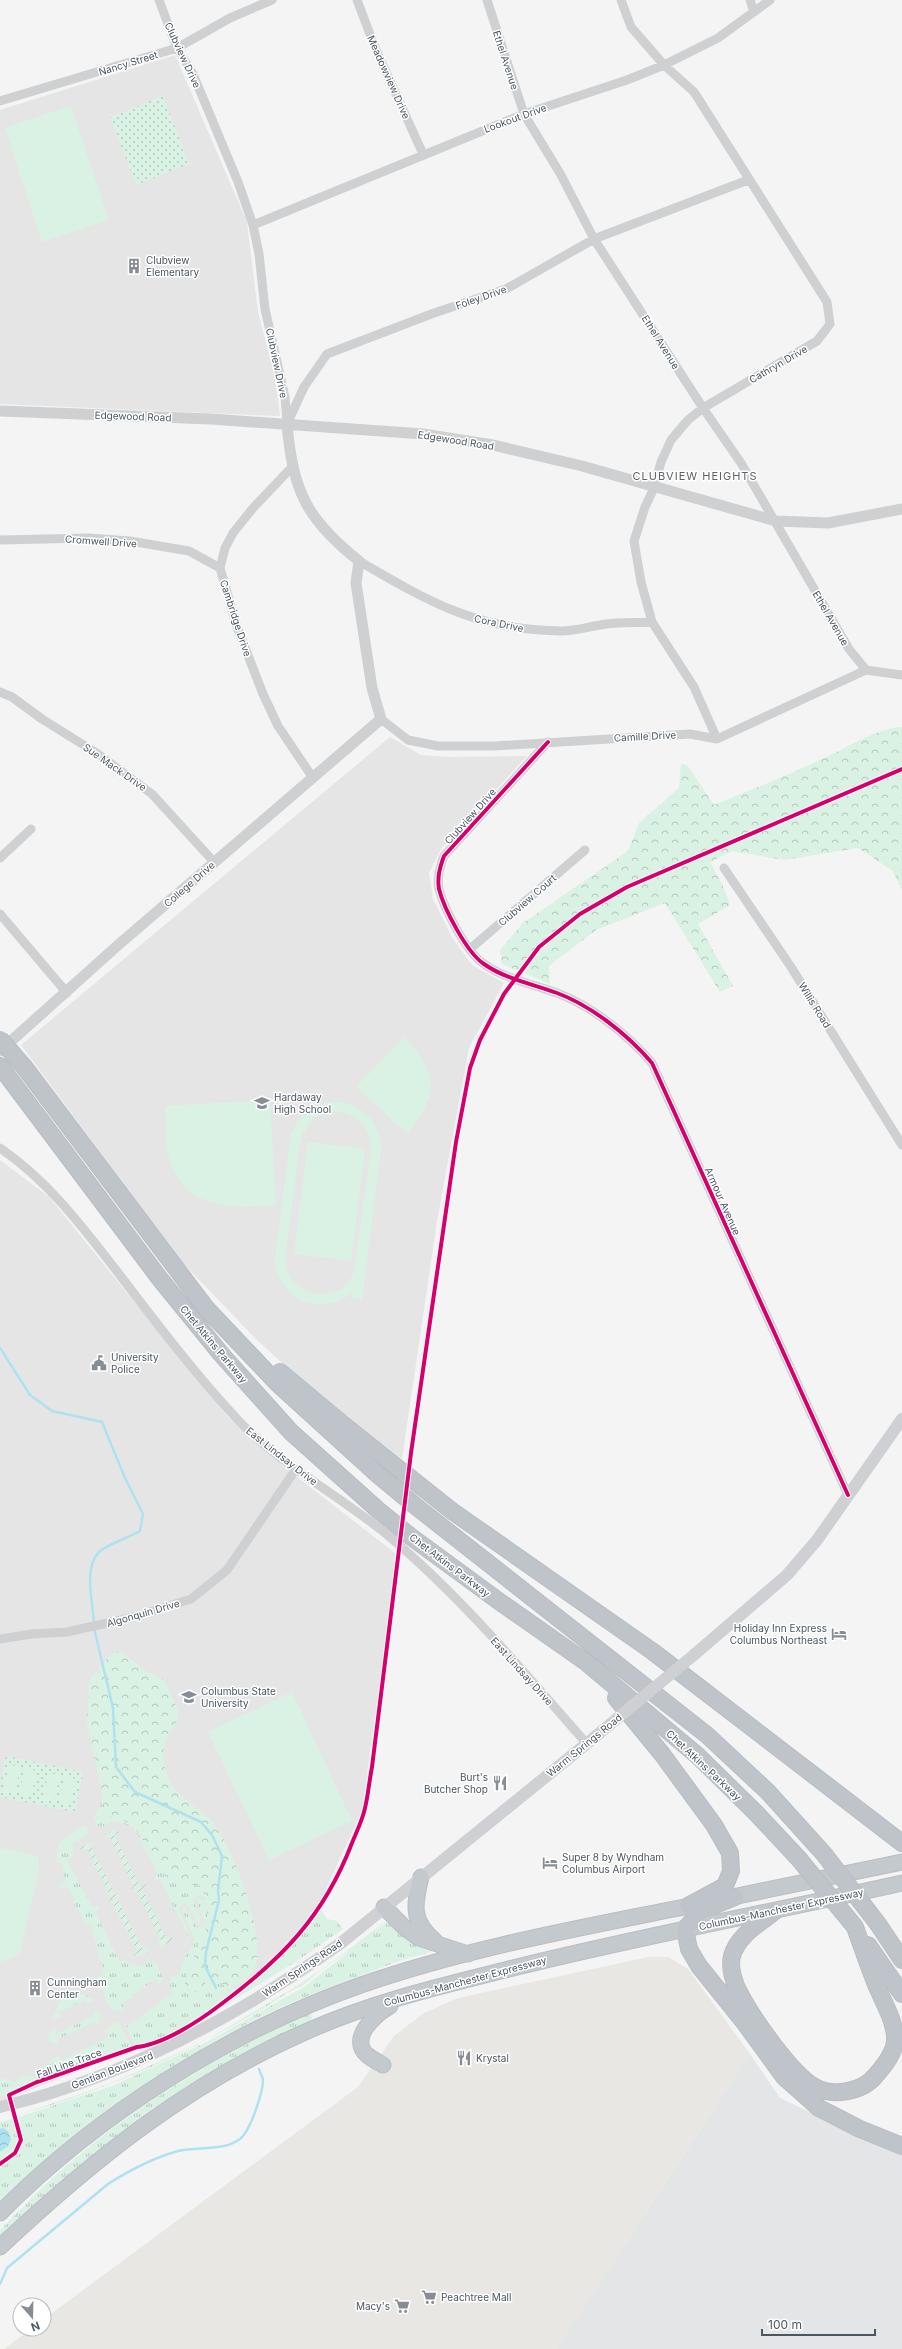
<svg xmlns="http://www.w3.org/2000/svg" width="902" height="2349" font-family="Inter,sans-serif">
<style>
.commercial{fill:#e8e7e3}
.education{fill:#e6e5e6}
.airport{fill:#e4e5e7}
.grass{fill:url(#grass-tufts)}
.forest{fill:url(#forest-crowns)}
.park{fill:url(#park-dots)}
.garden{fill:url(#garden-furrows)}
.pitch{fill:#d9f2e3;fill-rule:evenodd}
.water{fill:url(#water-waves)}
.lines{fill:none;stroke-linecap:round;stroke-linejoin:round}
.stream{stroke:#aee2f0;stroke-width:2.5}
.trunk-casing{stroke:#b9bec3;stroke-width:17}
.motorway-casing{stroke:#b9bec3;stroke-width:18}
.minor{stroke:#ced0d2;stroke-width:9}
.tertiary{stroke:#ced0d2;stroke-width:11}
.secondary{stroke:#ced0d4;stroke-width:12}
.trunk{stroke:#c4c9cd;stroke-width:15}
.motorway{stroke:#bec4c9;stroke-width:16}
.motorway-bridge-casing{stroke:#b9bec3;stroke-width:18;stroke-linecap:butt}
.secondary-bridge{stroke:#ced0d4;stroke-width:12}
.motorway-bridge{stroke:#bec4c9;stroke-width:16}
.cycleway-casing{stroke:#fff;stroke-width:6}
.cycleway{stroke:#d6006c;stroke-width:4}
.labels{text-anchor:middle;stroke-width:3;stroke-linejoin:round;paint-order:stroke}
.street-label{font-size:10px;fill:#4a5661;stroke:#fff}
.poi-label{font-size:10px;fill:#4a5661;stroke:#fff;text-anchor:start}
.neighbourhood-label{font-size:11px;letter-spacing:1px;fill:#5f6368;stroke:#fff}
</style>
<defs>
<pattern id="grass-tufts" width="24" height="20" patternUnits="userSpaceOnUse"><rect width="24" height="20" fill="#d9f2e3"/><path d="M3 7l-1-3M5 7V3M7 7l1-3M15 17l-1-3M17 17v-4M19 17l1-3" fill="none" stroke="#b2c7bb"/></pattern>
<pattern id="forest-crowns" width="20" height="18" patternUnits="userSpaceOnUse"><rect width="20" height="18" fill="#d9f2e3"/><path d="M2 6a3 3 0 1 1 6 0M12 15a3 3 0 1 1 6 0" fill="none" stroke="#b2c7bb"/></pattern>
<pattern id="park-dots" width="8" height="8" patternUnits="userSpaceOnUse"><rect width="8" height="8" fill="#d9f2e3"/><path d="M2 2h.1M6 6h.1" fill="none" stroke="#b2c7bb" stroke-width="1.8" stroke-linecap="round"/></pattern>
<pattern id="garden-furrows" width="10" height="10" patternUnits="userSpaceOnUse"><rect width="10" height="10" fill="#d9f2e3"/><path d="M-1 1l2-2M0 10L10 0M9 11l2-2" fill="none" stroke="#b2c7bb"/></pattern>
<pattern id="water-waves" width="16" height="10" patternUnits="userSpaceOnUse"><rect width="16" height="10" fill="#aee2f0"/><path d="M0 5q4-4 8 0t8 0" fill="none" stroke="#90bac6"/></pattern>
</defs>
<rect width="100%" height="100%" fill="#f4f4f4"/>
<path class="commercial" d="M648,1957H668L688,1969L750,2054L556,2349H4L31,2329H44V2319L358,2087L394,2036L424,2013L458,1998Z"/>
<path class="education" d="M175,55L247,222L258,312L275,378L280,416L0,404V110Z
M390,737L421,755L447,757L527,756L441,849L429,873L433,899L453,939L472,965L504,983L469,1048L437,1221L402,1459L313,1391L258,1341L178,1258L21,1045Z
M0,1160L49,1197L228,1417L283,1466L395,1553L393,1584L362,1811L317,1908L288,1945L254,1978L203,2013L147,2044L8,2099L0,2100Z"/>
<path class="airport" d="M750,2054L780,2098L902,2155V2349H556Z"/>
<path class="grass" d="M103,1790L107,1815L133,1824L151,1855L202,1886L205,1897L198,1896L193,1900L201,1920L200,1924L197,1922L187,1904H183L179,1908L191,1938L186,1948L184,1944L190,1940L160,1879L156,1881L154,1877L158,1874L133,1827L114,1821L101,1827L97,1825L94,1817L101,1804Z
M85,1825L88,1828V1833L74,1843L73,1856L67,1860L92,1907L97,1906L99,1908L95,1912L120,1962L125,1960L137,1966L154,1961L163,1977L161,1983L159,1984L155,1979L122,2004L125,2008L120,2011L110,2008L97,1977L104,1974L91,1925H84L81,1914L73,1903L75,1898L66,1886L62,1889L59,1885L65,1883L62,1863H56L59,1843Z
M198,1899L206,1901L208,1924L190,1966L184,1987L217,1979L229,1990L247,1982C221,2003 170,2043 136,2045L131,2040L127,2026L173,1993L170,1988L171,1977L180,1973L185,1957L195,1941L183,1912V1907L186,1908L196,1926L201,1927L205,1923L197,1902Z
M322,1910L327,1919L337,1921L343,1929L297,1961L221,2008L276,1963Z
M387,1920C368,1940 342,1956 320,1971C314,1975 309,1981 304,1985C300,1987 296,1988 293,1990C283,1995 274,2002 264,2008C187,2054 105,2091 18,2115L109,2084L205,2041L292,1989L335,1960Z
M390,1920L434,1950C424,1955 413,1956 402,1960C368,1973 334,1985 300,1999C188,2047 89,2118 0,2201V2167L15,2155L23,2145L19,2117L112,2086L207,2042L304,1987Z
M70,1994H83L94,2000L88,2003L84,2000L58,2013L62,2016L52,2020L59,2003Z
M94,2011L99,2012C101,2018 100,2023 95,2026V2022L58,2039V2044L49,2041L48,2037L49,2033L56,2029V2034L92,2017Z
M311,2013L312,2018L308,2023C186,2079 97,2144 0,2237V2230C25,2205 49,2179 77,2157C147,2098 227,2051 311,2013Z
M118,2021L132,2047L49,2077C48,2067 48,2059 58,2056L63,2060L109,2037L105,2031Z
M20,2076H35L39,2079L8,2096L0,2097V2078L16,2082Z
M12,2119L18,2133V2145L0,2162V2122Z"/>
<path class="forest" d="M902,727V890L893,871L858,848L784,860L732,851L710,862L723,886L730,905L698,924L733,986L720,992L665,903L596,930L549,966L550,984L502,964L500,950L523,923L628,851L639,823L679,788L681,763L688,766L714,805C750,790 787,776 822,759C847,748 874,729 902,727Z
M121,1651L147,1672L164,1680C168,1690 177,1704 178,1714C178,1721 174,1727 170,1733C161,1748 161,1763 169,1779C179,1801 202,1808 215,1826C235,1852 264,1931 256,1964C252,1978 240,1983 229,1990L217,1979L206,1982L201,1992H188L184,1987L190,1966L208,1924L207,1906L202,1886L176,1883L163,1874L133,1824L107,1815L87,1723L89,1681L111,1654Z"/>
<path class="park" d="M163,96L189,164L136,185L110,117Z
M6,1756L83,1772L75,1812L0,1797V1786Z"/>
<path class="garden" d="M115,1830L119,1832L114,1835L139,1884L145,1883L130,1890L134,1886L110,1837L105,1838V1835Z
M89,1843H95L91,1847L115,1895H121L107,1902L111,1898L87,1849L81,1850V1848Z
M146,1884L142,1889L166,1938H173L169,1942L162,1946L157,1944L161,1940L137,1891L131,1892Z
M122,1896L118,1900L143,1950L149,1949L148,1952L138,1957L134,1956L138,1952L113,1903L108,1904Z"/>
<path class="pitch" d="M71,106L109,220L42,242L5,128Z
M405,1037C440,1077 438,1092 408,1134L356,1087Z
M270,1100L276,1205C226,1208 179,1210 167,1149C165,1135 166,1120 165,1106Z
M330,1102C359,1100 380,1121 381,1149L362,1300L352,1298L353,1292C322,1319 276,1299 275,1258L290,1142C293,1120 308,1106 330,1102ZM330,1112C353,1109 371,1126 371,1149L354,1272C340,1308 286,1297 285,1259L301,1136L314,1118Z
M308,1142L365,1149L351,1261L294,1254Z
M292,1692L352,1821L269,1860L208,1732Z
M9,1765L20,1767L15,1793L3,1791Z
M25,1768L37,1771L31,1797L19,1794Z
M48,1773L60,1775L54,1801L43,1799Z
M65,1776L76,1779L71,1805L59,1802Z
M0,1848L38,1856L39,1870L20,1951L15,1957L0,1962Z"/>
<path class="water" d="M3,2128L8,2131L11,2140L8,2146L0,2152V2129Z"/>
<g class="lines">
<path class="stream" d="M0,1348L30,1395L52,1411L102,1422L125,1478L143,1514L140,1531C130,1537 106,1545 99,1552C83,1568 93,1602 94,1623
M94,1628L113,1708L116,1767L135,1792L201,1822L212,1835L222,1856L218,1891L219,1900L206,1952L205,1966L216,1988
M0,2284L7,2268L108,2184C130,2170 153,2158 178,2151C198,2146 222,2152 240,2139C250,2131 263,2093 263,2080C263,2077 260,2073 259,2069"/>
<g class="trunk-casing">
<path id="trunk" d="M421,1877C414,1905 411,1921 435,1941
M723,1899L902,1862
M384,1907L405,1928L419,1938L468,1954
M383,2065C378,2062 372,2059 367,2055C348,2038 376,2014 390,2006
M0,2213C98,2114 230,2031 361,1985C470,1947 586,1927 699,1904
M0,2247C93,2160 186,2085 303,2033C371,2002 441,1986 513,1968C641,1936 772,1912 902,1883"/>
</g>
<g class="motorway-casing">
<path id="motorway" d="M0,1066L160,1279L221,1354L291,1432L378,1510L410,1536L500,1602L587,1663L698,1756L756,1813L799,1859
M25,1068L206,1308L277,1383L377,1474L418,1508L707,1735L768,1792L824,1854
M280,1372L340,1422L452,1511L652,1651L902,1843
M616,1698L662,1754L714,1825L730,1853L731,1871L725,1886L688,1906
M735,1897L701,1911L685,1929L689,1949L699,1966L744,2022L784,2077L819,2108L860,2129L902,2146
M775,1911C759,1924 738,1935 732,1956C729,1967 734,1984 740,1994C752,2017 792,2075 815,2087C833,2097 863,2092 876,2075C884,2066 894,2054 895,2041C896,2023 884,2003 877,1987C869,1967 862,1947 855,1927
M878,1924L902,1960
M868,1945L902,1994"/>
</g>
<path class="minor" d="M159,0L177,48L193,74L238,182L253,225L259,254L265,309L285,397L287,422
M357,0L376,50L423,154
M487,0L524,114L561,175L594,239L703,408L741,463L849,649L866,670
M621,0L631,27L664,65L694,92L827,302L830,324L817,341L703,408L688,420L671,440L661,462L654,488L645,507L634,541L641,582L652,622L694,687L717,739
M750,0L754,12
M0,101L177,48L230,18L272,0
M253,225L524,114L627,80L664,65L718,38L770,0
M287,424L304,387L327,354L434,313L506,289L594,239L748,180
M292,467L253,508L233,533L225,548L220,568L237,627L263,694L278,726L313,778
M0,540L89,538L130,541L189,551L220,568
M359,561C429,602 477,630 561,631C576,631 591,626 606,624C621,622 637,623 652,622
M0,692L12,697L42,719L98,754L152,794L214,862
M381,719L408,740L438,746H494L690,734L717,739L866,670L902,675
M548,742L444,856C440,867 437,877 439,889C444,909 467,953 484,964C505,979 533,984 557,993C592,1006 628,1035 652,1063L848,1495
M0,858L31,829
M724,868L791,967L902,1145
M0,914L67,993
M470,949L585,850
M0,1148C47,1180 81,1225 116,1270C155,1321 194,1373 238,1420C281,1466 343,1497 391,1538C463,1599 524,1672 586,1743
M0,1639L31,1634L67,1632L134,1617L191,1599L227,1570L296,1469"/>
<path class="tertiary" d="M0,411L211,419L423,434L493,445L582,466L776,521L828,523L902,509
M0,1051L117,946L381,719L372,688L356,583L359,561C306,519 293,491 287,424"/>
<path class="secondary" d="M695,1654L787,1575L817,1540L902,1419
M0,2107C124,2078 238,2016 341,1943L596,1736"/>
<use href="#trunk" class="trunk"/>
<use href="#motorway" class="motorway"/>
<g class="motorway-bridge-casing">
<path id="motorway-bridge" d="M0,1039L25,1068
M824,1854L878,1924
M799,1859L855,1927"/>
</g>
<path class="secondary-bridge" d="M596,1736L695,1654"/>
<use href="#motorway-bridge" class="motorway-bridge"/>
<g class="cycleway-casing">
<path id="cycleway" d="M548,742L444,856C440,867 437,877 439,889C444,909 467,953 484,964C505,979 533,984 557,993C592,1006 628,1035 652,1063L848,1495
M0,2164L15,2153L21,2140L9,2095L37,2082L137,2047C164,2044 199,2021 220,2005C282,1959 324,1916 352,1843C356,1833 361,1823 364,1812C368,1798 369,1782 372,1767L411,1453L456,1142L470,1068L480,1040L504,994L539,947L580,914L627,887L902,769"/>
</g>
<use href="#cycleway" class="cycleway"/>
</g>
<defs>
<g id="building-bare" transform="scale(1.2)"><path d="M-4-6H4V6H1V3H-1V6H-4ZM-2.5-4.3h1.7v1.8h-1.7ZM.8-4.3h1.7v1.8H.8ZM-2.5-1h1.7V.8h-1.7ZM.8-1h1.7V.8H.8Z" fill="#868d94" stroke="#fff" stroke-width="2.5" paint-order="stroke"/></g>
<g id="school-bare" transform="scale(1.2)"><path d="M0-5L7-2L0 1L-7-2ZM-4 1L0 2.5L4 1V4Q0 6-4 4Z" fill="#868d94" stroke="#fff" stroke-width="2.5" paint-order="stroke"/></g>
<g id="civic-bare" transform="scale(1.2)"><path d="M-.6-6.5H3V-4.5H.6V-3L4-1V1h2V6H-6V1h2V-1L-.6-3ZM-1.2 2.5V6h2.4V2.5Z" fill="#868d94" stroke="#fff" stroke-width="2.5" paint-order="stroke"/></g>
<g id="hotel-bare" transform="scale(1.2)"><path d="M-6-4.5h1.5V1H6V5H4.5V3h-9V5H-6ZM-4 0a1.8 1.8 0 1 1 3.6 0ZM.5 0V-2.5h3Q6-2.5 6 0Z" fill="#868d94" stroke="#fff" stroke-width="2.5" paint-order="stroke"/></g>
<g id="university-bare" transform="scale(1.2)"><path d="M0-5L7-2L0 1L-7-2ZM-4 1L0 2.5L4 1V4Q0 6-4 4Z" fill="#868d94" stroke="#fff" stroke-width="2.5" paint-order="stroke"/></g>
<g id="restaurant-bare" transform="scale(1.2)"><path d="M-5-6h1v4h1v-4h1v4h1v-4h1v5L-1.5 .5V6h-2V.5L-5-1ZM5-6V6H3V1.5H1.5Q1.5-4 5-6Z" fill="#868d94" stroke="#fff" stroke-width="2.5" paint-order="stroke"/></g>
<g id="supermarket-bare" transform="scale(1.2)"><path d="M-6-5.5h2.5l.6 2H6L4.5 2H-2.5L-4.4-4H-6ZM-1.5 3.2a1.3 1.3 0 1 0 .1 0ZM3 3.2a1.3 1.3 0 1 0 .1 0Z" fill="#868d94" stroke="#fff" stroke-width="2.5" paint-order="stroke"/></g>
</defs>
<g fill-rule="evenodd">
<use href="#building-bare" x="134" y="266"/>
<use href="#school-bare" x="262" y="1103"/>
<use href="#civic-bare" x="99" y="1363"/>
<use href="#hotel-bare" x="839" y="1634"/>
<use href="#university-bare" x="189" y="1697"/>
<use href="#restaurant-bare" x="500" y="1783"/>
<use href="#hotel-bare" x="550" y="1863"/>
<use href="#building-bare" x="35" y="1988"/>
<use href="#restaurant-bare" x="464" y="2058"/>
<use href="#supermarket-bare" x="429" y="2297"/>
<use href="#supermarket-bare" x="402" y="2306"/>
</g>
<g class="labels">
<g class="street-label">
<text transform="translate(183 55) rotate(65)" y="4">Clubview Drive</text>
<text transform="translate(506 60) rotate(72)" y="4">Ethel Avenue</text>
<text transform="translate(128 63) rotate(-17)" y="4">Nancy Street</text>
<text transform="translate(389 77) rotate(66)" y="4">Meadowview Drive</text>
<text transform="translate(515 118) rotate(-20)" y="4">Lookout Drive</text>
<text transform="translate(481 297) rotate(-19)" y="4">Foley Drive</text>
<text transform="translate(661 342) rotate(58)" y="4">Ethel Avenue</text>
<text transform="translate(277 363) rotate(78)" y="4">Clubview Drive</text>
<text transform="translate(778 364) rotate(-30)" y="4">Cathryn Drive</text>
<text transform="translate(133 416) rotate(2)" y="4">Edgewood Road</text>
<text transform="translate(456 440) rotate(9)" y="4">Edgewood Road</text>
<text transform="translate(101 541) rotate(4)" y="4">Cromwell Drive</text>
<text transform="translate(236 618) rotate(72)" y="4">Cambridge Drive</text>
<text transform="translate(831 618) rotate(60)" y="4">Ethel Avenue</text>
<text transform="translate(499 623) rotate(12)" y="4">Cora Drive</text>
<text transform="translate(645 736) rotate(-3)" y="4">Camille Drive</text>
<text transform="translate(115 767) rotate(35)" y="4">Sue Mack Drive</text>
<text transform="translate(470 816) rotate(-48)" y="4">Clubview Drive</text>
<text transform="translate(189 884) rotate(-41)" y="4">College Drive</text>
<text transform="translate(527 900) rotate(-41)" y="4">Clubview Court</text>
<text transform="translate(815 1005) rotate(58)" y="4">Willis Road</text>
<text transform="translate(723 1201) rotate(66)" y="4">Armour Avenue</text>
<text transform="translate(214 1344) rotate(50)" y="4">Chet Atkins Parkway</text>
<text transform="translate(282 1456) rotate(38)" y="4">East Lindsay Drive</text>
<text transform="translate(450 1565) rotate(37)" y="4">Chet Atkins Parkway</text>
<text transform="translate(143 1613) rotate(-16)" y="4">Algonquin Drive</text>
<text transform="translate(522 1671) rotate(48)" y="4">East Lindsay Drive</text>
<text transform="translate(584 1745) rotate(-39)" y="4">Warm Springs Road</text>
<text transform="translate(704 1765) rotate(43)" y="4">Chet Atkins Parkway</text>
<text transform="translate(781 1909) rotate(-12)" y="4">Columbus-Manchester Expressway</text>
<text transform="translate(302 1968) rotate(-34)" y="4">Warm Springs Road</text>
<text transform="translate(465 1981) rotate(-15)" y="4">Columbus-Manchester Expressway</text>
<text transform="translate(69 2063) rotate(-20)" y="4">Fall Line Trace</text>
<text transform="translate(112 2070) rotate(-21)" y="4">Gentian Boulevard</text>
</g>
<g class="poi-label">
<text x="146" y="264">Clubview<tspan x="146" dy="12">Elementary</tspan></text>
<text x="274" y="1101">Hardaway<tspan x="274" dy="12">High School</tspan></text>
<text x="111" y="1361">University<tspan x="111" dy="12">Police</tspan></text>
<text x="827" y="1632" text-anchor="end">Holiday Inn Express<tspan x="827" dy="12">Columbus Northeast</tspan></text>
<text x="201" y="1695">Columbus State<tspan x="201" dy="12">University</tspan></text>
<text x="488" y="1781" text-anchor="end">Burt's<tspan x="488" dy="12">Butcher Shop</tspan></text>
<text x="562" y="1861">Super 8 by Wyndham<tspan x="562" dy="12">Columbus Airport</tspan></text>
<text x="47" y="1986">Cunningham<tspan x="47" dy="12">Center</tspan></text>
<text x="476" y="2062">Krystal</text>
<text x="441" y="2301">Peachtree Mall</text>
<text x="390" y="2310" text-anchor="end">Macy's</text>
</g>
<g class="neighbourhood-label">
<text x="695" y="480">CLUBVIEW HEIGHTS</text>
</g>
</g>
<g transform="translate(32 2317) rotate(160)"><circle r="19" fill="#ffffff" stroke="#b7bbc0"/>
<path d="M0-3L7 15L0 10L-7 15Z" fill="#868d94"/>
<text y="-6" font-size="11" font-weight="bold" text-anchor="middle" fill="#4a5661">N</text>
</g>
<path d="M762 2329v6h113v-6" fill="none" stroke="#4a5661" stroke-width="2"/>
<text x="768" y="2329" font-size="12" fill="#4a5661" stroke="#ffffff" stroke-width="3" paint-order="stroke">100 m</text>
</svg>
